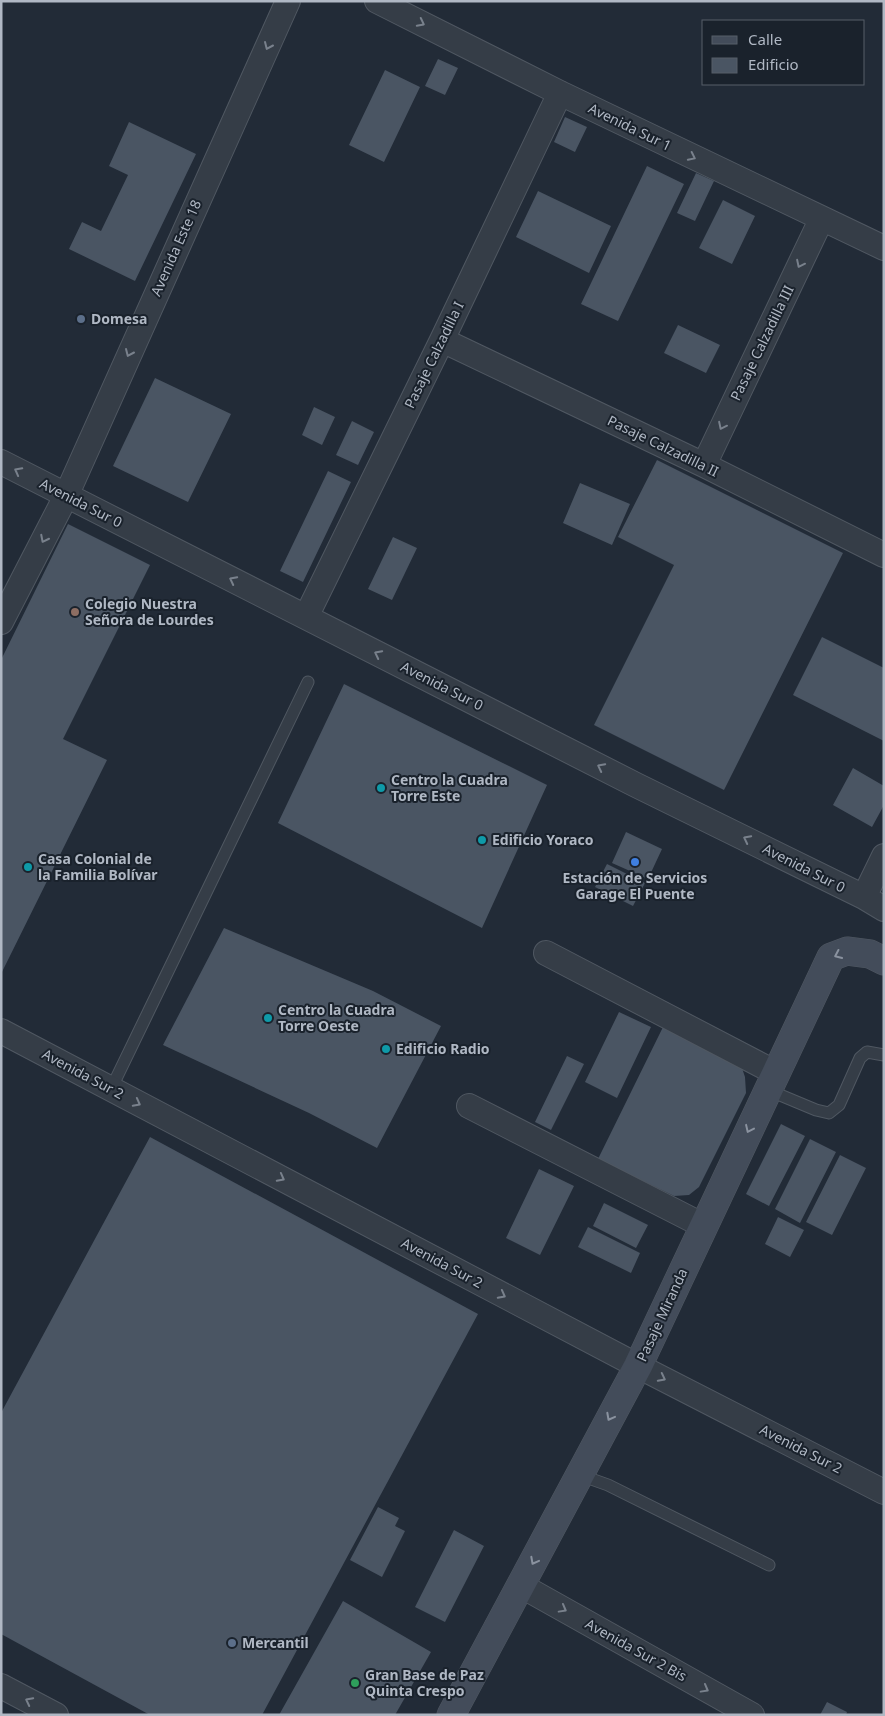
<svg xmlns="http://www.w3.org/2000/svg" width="885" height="1716" font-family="'Noto Sans',sans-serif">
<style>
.building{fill:#4a5563}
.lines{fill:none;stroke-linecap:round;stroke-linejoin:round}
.lane-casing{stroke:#505862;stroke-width:13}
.street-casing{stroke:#505862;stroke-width:26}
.secondary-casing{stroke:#505862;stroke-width:29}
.lane{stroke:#353d47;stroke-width:11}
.street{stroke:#353d47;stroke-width:24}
.secondary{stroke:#434c5a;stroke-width:28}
.oneway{stroke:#79818c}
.oneway2{stroke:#8a929f}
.service-dot{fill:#5c6f8a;stroke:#1a222c;stroke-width:2}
.education-dot{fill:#8d6e63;stroke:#1a222c;stroke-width:2}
.culture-dot{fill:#0f9aa8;stroke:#1a222c;stroke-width:2}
.shop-dot{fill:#3f7fe0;stroke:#1a222c;stroke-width:2}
.leisure-dot{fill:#2e9e5b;stroke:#1a222c;stroke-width:2}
.labels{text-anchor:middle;stroke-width:4;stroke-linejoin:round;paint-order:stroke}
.street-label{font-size:14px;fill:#b0b8c4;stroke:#1a222c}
.poi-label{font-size:14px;font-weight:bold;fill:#b0b8c4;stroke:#1a222c;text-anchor:start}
</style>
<rect width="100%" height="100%" fill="#222b37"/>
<path class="building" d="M438,59L458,68L445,95L425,86Z
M385,70L420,87L384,162L349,145Z
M565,117L587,127L575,152L554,142Z
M129,122L196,154L135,281L69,249L82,222L101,231L128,175L109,166Z
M647,166L684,184L618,321L581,304Z
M696,173L714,181L695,221L677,213Z
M538,191L611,226L589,273L516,237Z
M723,200L755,216L732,264L699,248Z
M678,325L720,345L706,373L664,353Z
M155,378L231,414L188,502L113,466Z
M314,407L335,417L322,445L302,435Z
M352,421L374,432L358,465L336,455Z
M657,460L843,553L724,790L594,725L674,565L618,537Z
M328,471L351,482L303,582L280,571Z
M580,483L630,504L612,545L563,523Z
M68,524L150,565L63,739L107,760L1,974V660Z
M393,537L417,548L392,600L368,589Z
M822,637L884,668V741L793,695Z
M344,684L547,785L482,928L278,823Z
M853,768L884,786V805L872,827L833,805Z
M626,832L662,849L648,879L612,863Z
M607,864L645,883L633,906L595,887Z
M224,928L373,991L441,1026L377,1148L309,1113L163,1045Z
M619,1012L651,1027L617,1098L585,1082Z
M664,1025L740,1062L745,1077L746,1093L699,1187L689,1195L674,1196L598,1159Z
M567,1056L584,1064L551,1130L535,1122Z
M781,1124L805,1136L769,1206L746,1194Z
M150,1137L478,1314L262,1715H150L1,1634V1413Z
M810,1139L836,1152L800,1223L775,1209Z
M840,1155L866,1168L832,1235L806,1222Z
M539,1169L574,1186L540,1255L506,1238Z
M604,1203L648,1225L636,1248L593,1226Z
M778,1217L804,1230L790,1257L765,1244Z
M588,1227L640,1253L631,1273L578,1247Z
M378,1507L399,1518L395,1526L405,1531L382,1577L350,1560Z
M454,1530L484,1546L445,1622L415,1607Z
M343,1601L431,1652L395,1715H279Z
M827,1702L847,1712L846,1715H820Z"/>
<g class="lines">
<g class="lane-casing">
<path id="lane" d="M111,1089L308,682
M768,1090L816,1110L829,1113L839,1105L860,1058L867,1052L884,1055
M580,1475L608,1485L769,1565"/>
</g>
<g class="street-casing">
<path id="street" d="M377,1L560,93L884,248
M442,340L704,465L884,555
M1,462L636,785L864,897L884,909
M704,465L821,220
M306,617L442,340L560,93
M1,622L66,496L288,1
M864,897L884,856
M546,953L776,1073
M1,1031L638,1366L884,1492
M469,1106L704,1226
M520,1585L752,1715
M1,1686L56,1715"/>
</g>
<g class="secondary-casing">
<path id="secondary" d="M451,1715L638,1366L831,957L847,951L870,954L884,961"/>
</g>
<use href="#lane" class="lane"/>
<use href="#street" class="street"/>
<use href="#secondary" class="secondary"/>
</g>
<defs><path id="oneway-chevron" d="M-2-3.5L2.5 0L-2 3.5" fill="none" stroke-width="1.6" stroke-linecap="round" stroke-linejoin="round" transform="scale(1.25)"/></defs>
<g class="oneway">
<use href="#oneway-chevron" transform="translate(421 23) rotate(27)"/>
<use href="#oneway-chevron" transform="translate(268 46) rotate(114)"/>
<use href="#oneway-chevron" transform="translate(692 157) rotate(26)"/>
<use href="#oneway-chevron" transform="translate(800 264) rotate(116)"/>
<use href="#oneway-chevron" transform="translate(129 353) rotate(114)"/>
<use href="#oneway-chevron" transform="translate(722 426) rotate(116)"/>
<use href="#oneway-chevron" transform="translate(18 471) rotate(-152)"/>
<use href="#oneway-chevron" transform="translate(44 539) rotate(117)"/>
<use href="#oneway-chevron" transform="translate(233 580) rotate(-153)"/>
<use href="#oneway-chevron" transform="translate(378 654) rotate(-153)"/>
<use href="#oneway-chevron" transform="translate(601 767) rotate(-153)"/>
<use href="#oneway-chevron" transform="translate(747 839) rotate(-153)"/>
<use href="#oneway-chevron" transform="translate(137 1103) rotate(28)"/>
<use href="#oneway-chevron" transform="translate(281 1178) rotate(28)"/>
<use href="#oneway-chevron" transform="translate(502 1295) rotate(28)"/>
<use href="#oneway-chevron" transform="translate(662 1378) rotate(27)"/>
<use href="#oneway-chevron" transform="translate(563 1609) rotate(29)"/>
<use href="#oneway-chevron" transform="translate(705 1689) rotate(29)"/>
<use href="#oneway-chevron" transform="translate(29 1701) rotate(-153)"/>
</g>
<g class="oneway2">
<use href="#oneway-chevron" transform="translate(838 955) rotate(155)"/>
<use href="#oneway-chevron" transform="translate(749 1129) rotate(115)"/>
<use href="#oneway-chevron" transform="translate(610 1417) rotate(118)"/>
<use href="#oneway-chevron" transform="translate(534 1561) rotate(118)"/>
</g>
<g class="service-dot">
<circle cx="81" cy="319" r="5"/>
<circle cx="232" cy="1643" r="5"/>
</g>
<circle class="education-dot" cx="75" cy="612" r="5"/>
<g class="culture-dot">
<circle cx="381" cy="788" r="5"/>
<circle cx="482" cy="840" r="5"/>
<circle cx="28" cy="867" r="5"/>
<circle cx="268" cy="1018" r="5"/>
<circle cx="386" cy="1049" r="5"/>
</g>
<circle class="shop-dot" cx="635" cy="862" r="5"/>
<circle class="leisure-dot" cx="355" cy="1683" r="5"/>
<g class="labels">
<g class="street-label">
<text transform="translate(630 127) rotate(26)" y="5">Avenida Sur 1</text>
<text transform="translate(176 248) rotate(-66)" y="5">Avenida Este 18</text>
<text transform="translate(762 343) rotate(-64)" y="5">Pasaje Calzadilla III</text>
<text transform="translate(434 355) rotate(-64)" y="5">Pasaje Calzadilla I</text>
<text transform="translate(663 446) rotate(26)" y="5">Pasaje Calzadilla II</text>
<text transform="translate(81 503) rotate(27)" y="5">Avenida Sur 0</text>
<text transform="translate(442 686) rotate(27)" y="5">Avenida Sur 0</text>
<text transform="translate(804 868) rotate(27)" y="5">Avenida Sur 0</text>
<text transform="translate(83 1074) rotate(28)" y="5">Avenida Sur 2</text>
<text transform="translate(442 1263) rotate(28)" y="5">Avenida Sur 2</text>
<text transform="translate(662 1315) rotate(-65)" y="5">Pasaje Miranda</text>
<text transform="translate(801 1449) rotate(27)" y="5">Avenida Sur 2</text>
<text transform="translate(636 1650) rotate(29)" y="5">Avenida Sur 2 Bis</text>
</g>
<g class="poi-label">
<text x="91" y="324">Domesa</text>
<text x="85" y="609">Colegio Nuestra<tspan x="85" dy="16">Señora de Lourdes</tspan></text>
<text x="391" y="785">Centro la Cuadra<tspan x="391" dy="16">Torre Este</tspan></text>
<text x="492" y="845">Edificio Yoraco</text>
<text x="38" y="864">Casa Colonial de<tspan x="38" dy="16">la Familia Bolívar</tspan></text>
<text x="635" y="883" text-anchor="middle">Estación de Servicios<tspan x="635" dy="16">Garage El Puente</tspan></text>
<text x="278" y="1015">Centro la Cuadra<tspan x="278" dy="16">Torre Oeste</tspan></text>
<text x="396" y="1054">Edificio Radio</text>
<text x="242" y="1648">Mercantil</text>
<text x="365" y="1680">Gran Base de Paz<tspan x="365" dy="16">Quinta Crespo</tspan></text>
</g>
</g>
<rect width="885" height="1716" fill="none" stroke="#b0b8c4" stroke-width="5"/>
<rect x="702" y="20" width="162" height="65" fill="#1a222c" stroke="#565e69"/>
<rect x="712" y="36" width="25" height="8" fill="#434c5a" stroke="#565e69"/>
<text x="748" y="45" font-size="15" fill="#b0b8c4">Calle</text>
<rect x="712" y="58" width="25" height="15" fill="#4a5563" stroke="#565e69"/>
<text x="748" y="70" font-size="15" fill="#b0b8c4">Edificio</text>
</svg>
